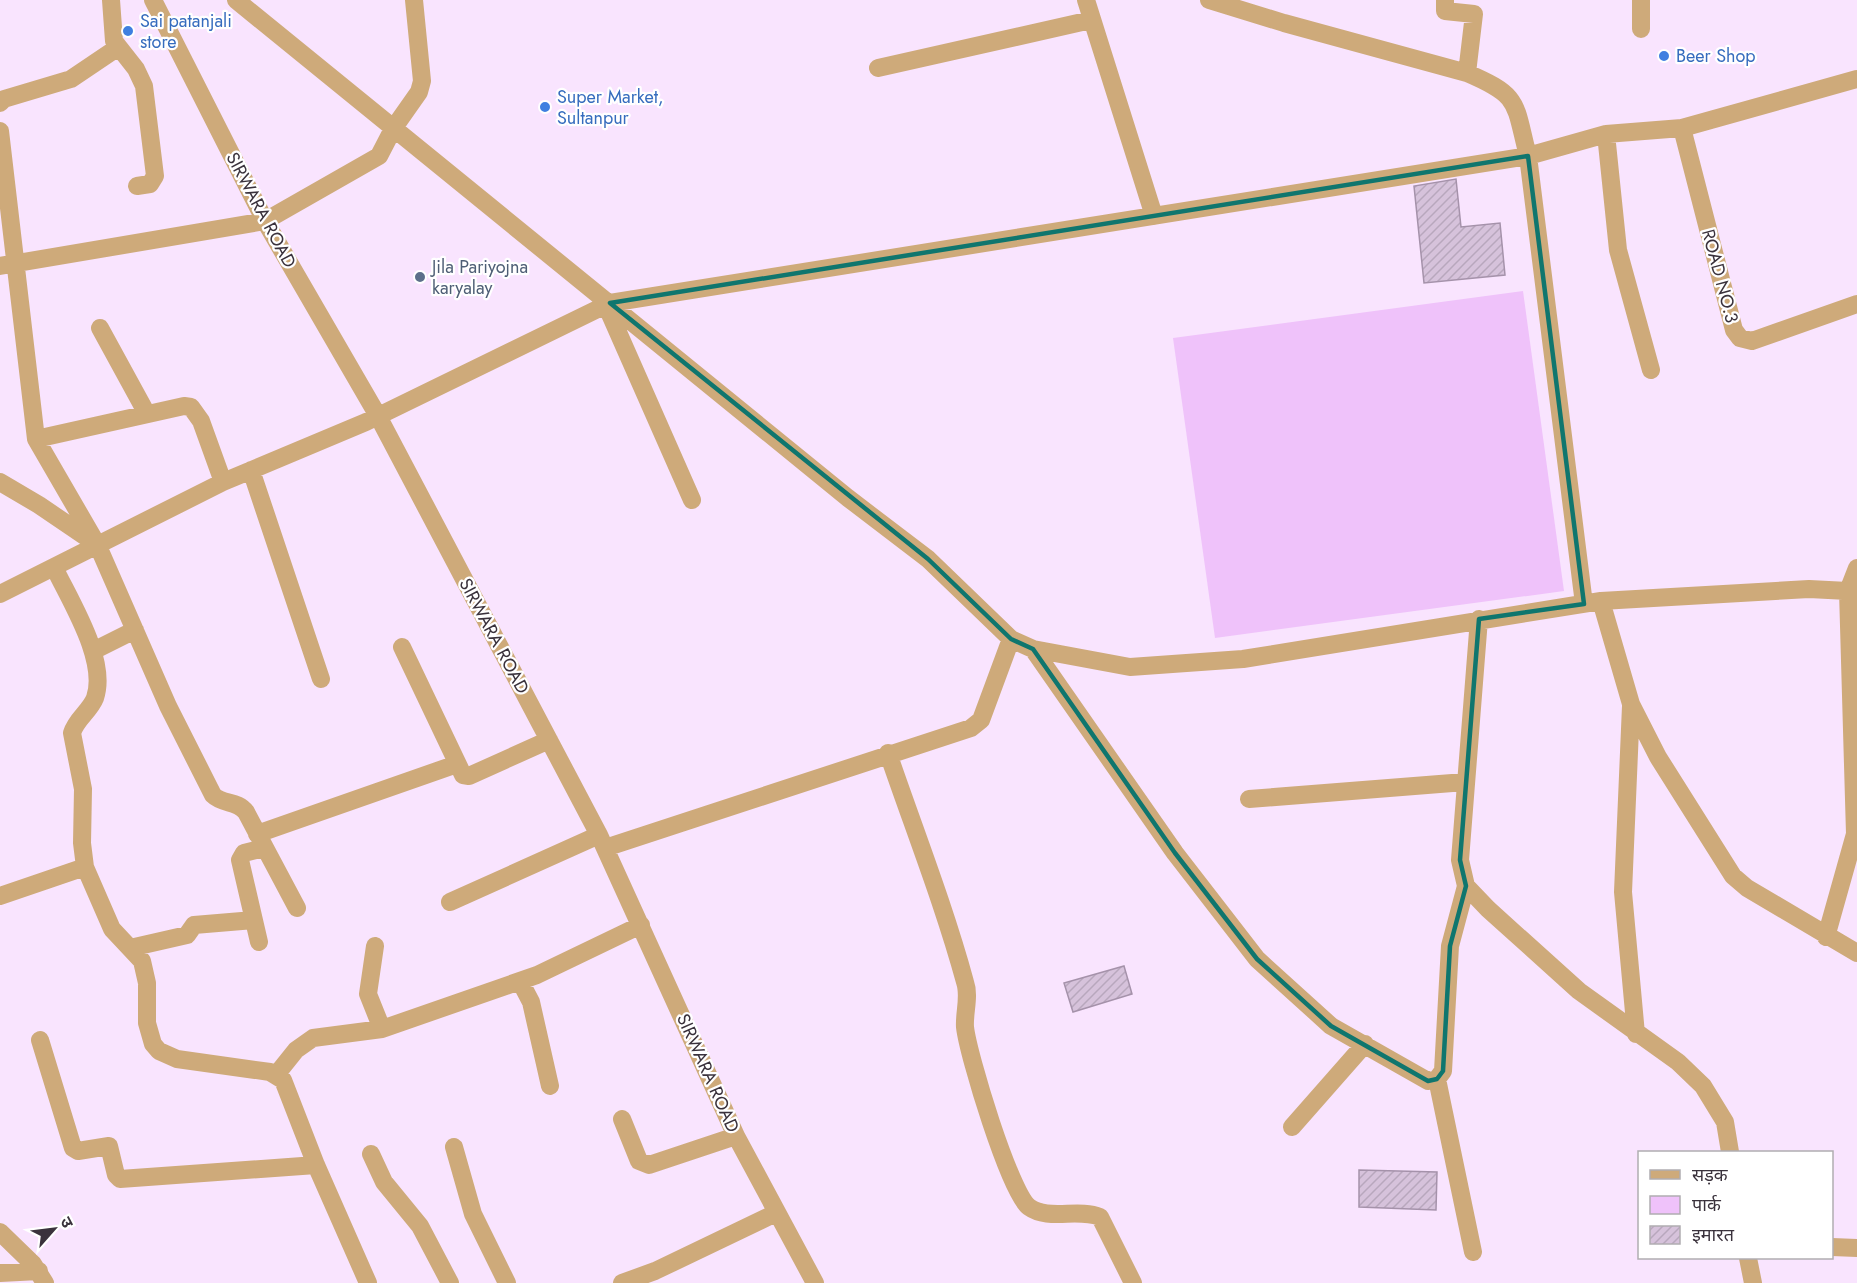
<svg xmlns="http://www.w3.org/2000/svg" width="1857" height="1283" font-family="Jost,'Noto Sans Devanagari',sans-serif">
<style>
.green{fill:#efc2fa}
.building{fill:url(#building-hatch);stroke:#a592aa;stroke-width:1.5}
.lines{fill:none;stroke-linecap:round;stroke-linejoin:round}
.minor{stroke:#ceaa7a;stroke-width:18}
.marked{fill:none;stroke:#0f766e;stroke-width:4.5;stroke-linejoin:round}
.shop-dot{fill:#3f7fe0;stroke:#fff;stroke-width:2}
.service-dot{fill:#5c6f8a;stroke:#fff;stroke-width:2}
.labels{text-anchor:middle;stroke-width:4.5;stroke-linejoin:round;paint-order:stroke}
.shop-label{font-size:18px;fill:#366cbe;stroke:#fff;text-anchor:start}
.street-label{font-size:18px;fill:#3a323c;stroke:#fff}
.service-label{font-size:18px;fill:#4e5e75;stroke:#fff;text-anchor:start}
</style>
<defs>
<pattern id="building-hatch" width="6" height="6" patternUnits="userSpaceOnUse" patternTransform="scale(1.5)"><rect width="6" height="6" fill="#d6c2db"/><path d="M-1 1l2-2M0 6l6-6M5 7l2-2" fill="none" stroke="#b8a7bd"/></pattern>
</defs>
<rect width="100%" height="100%" fill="#f9e4fe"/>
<path class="green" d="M1523,291L1564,591L1215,638L1173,338Z"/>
<path class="building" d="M1456,179L1461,227L1500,223L1505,275L1424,283L1414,186Z
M1124,966L1132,994L1073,1012L1064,983Z
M1359,1170L1437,1172L1436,1210L1359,1207Z"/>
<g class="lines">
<path class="minor" d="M111,0L114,41L136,69L144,86L155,176L150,184L137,186
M153,0L265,221L378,416L599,835L736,1136L815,1283
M236,0L848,498L928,559L1011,639L1033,649L1130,667L1243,659L1601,601L1809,589L1848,591L1857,595
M1086,0L1154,216
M1209,0L1284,23L1467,73C1521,96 1514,102 1528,156L1584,604
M1445,0V11L1474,14L1467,73
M1641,29V0
M878,68L1091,20
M0,103L4,99L71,79L117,48
M1682,128L1734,330L1740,338L1752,341L1857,304
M0,131L36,439L98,546L168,706L213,795C223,805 237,800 246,812L297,908
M1606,134L1618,250L1651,370
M0,266L265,221L379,156L393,129L419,92L422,81L414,0
M606,305L692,500
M100,328L147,414
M36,439L184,406L191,407L201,421L223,482
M251,470L321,679
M0,482L39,505L92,541
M54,567C70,601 108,660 95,698C90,711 76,719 72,733L83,789L82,843L85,867L112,929L142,961L147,983V1023L153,1044L159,1051L177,1059L270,1072L283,1080L316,1165L368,1283
M0,594L223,482L366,422L610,303L1528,156L1606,134L1682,128L1857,79
M1601,601L1631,704L1658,757L1733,876L1747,888L1857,953
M1479,619L1460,860L1466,886L1488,909L1579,991L1678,1062L1703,1086L1725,1122L1730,1152
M402,647L463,775L469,776L549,740
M1033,649L1175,853L1257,959L1331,1026L1428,1081L1437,1079L1443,1071L1450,946L1466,886
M93,651L135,630
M1631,706L1623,892L1636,1034
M888,753C914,829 944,905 965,982C970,996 964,1013 965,1027C968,1055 1010,1193 1029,1207C1048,1221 1078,1208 1100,1217L1133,1283
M1249,799L1465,782
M257,834L457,764
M605,848L971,728L981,720L1011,639
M0,896L85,867
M450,902L599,835
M1826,937L1855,834L1848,591L1857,568
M259,942L240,860L244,853L264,848
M375,946L368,994L382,1029
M130,948L187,935L194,925L254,920
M520,981L531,1002L550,1086
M40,1040L73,1148L78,1151L109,1146L116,1175L120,1179L316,1165
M276,1075L296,1050L313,1038L382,1029L537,975L641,925
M1437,1079L1473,1252
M622,1119L639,1161L649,1165L736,1136
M1292,1127L1365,1044
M454,1147L473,1214L507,1283
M371,1154L384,1182L420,1226L450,1283
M0,1232L33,1264L45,1283
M1832,1247L1857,1248
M1748,1258L1753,1283
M0,1273L39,1271
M622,1283L655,1271L776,1213"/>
</g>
<path class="marked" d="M1528,156L1584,604L1479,619L1460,860L1466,886L1450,946L1443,1071L1437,1079L1428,1081L1331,1026L1257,959L1175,853L1033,649L1011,639L928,559L610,303Z"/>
<g class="shop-dot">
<circle cx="128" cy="31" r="6"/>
<circle cx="1664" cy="56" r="6"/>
<circle cx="545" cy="107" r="6"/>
</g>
<circle class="service-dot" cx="420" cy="277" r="6"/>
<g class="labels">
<g class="shop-label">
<text x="140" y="27">Sai patanjali<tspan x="140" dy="21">store</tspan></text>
<text x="1676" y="62">Beer Shop</text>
<text x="557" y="103">Super Market,<tspan x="557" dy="21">Sultanpur</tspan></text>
</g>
<g class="street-label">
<text transform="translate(261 210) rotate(62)" y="6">SIRWARA ROAD</text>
<text transform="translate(1720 276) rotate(75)" y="6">ROAD NO.3</text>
<text transform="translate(494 636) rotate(62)" y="6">SIRWARA ROAD</text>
<text transform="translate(708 1073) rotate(66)" y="6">SIRWARA ROAD</text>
</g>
<g class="service-label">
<text x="432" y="273">Jila Pariyojna<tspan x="432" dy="21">karyalay</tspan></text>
</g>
</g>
<rect x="1638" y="1151" width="195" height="108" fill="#ffffff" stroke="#b0adb1" stroke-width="1.5"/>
<rect x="1650" y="1170" width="30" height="9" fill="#ceaa7a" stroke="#b0adb1" stroke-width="1.5"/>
<text x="1692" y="1181" font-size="18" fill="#3a323c">सड़क</text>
<rect x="1650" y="1196" width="30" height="18" fill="#efc2fa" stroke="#b0adb1" stroke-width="1.5"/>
<text x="1692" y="1211" font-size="18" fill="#3a323c">पार्क</text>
<rect x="1650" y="1226" width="30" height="18" fill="url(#building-hatch)" stroke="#b0adb1" stroke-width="1.5"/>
<text x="1692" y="1241" font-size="18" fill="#3a323c">इमारत</text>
<g transform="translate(54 1229) rotate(62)" stroke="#ffffff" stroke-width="4.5" paint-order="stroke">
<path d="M0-4.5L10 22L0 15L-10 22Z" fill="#3a323c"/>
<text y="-9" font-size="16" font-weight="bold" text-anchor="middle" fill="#3a323c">उ</text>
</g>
</svg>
